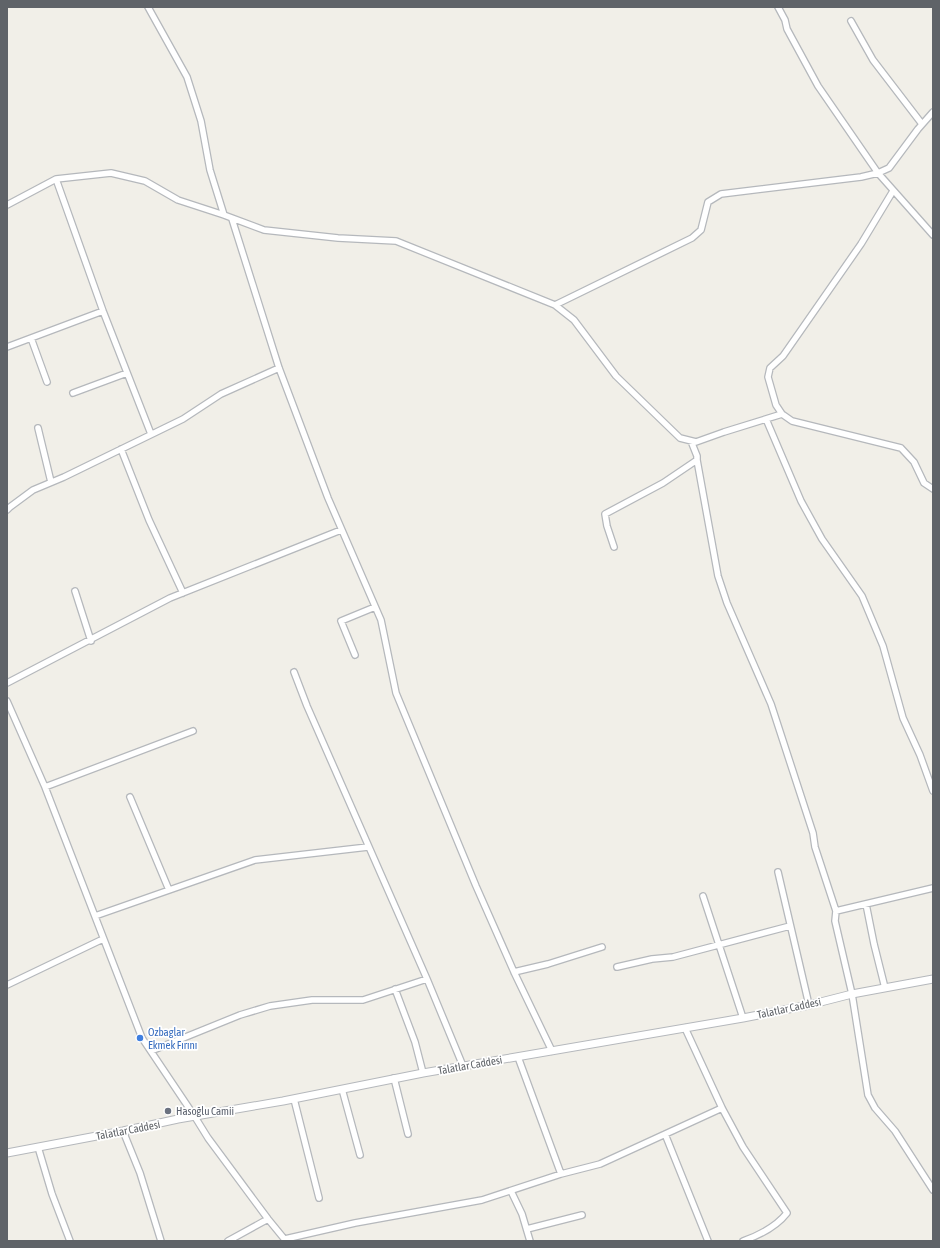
<svg xmlns="http://www.w3.org/2000/svg" width="940" height="1248" font-family="'Asap Condensed',sans-serif">
<style>
.lines{fill:none;stroke-linecap:round;stroke-linejoin:round}
.minor-casing{stroke:#b5b8bc;stroke-width:8}
.tertiary-casing{stroke:#b5b8bc;stroke-width:9}
.minor{stroke:#fff;stroke-width:5.5}
.tertiary{stroke:#fff;stroke-width:7}
.shop-dot{fill:#3f7fe0;stroke:#fff;stroke-width:1.5}
.worship-dot{fill:#6b7280;stroke:#fff;stroke-width:1.5}
.labels{text-anchor:middle;stroke-width:3.5;stroke-linejoin:round;paint-order:stroke}
.street-label{font-size:11px;fill:#5f6368;stroke:#fff}
.shop-label{font-size:11px;fill:#366cbe;stroke:#fff;text-anchor:start}
.worship-label{font-size:11px;fill:#5b616d;stroke:#fff;text-anchor:start}
</style>
<rect width="100%" height="100%" fill="#f1efe8"/>
<g class="lines">
<g class="minor-casing">
<path id="minor" d="M148,7L187,77L201,121L210,170L224,215
M778,7L785,20L787,29L818,86L878,173L933,235
M851,21L873,60L922,124
M56,179L103,311L151,434
M893,191L861,244L783,356L770,368L768,377L776,405L782,414L792,421L901,448L914,462L924,483L933,489
M7,205L56,179L111,173L145,181L178,200L224,215L264,230L338,238L396,241L555,305L574,320L616,376L680,438L696,442L724,432L782,414
M232,219L279,368L328,498L381,620L396,693L476,886L514,972L552,1051
M555,305L692,238L701,230L708,202L721,194L861,177L878,173L889,168L918,129L933,112
M31,338L47,382
M7,347L103,311
M73,393L127,373
M766,419L801,501L822,539L862,596L883,646L903,718L920,755L933,791
M38,428L51,482
M121,449L149,520L183,593
M697,460L718,576L727,603L771,704L813,833L815,847L836,911L835,921L852,994L868,1095L875,1108L895,1131L933,1190
M7,510L10,507L33,490L64,477L183,419L221,394L279,368
M614,547L607,526L605,514L663,483L697,460V456L691,441
M75,591L91,641
M355,655L341,621L375,607
M294,672L307,706L427,979L463,1066
M7,683L170,598L341,530
M7,701L45,787L142,1038L195,1117L208,1138L268,1219L286,1241
M45,787L193,731
M130,797L169,890
M778,872L809,1005
M703,896L743,1018
M866,904L874,944L885,988
M836,911L933,888
M95,916L255,860L368,847
M617,967L652,959L673,957L790,926
M514,972L548,964L602,947
M7,985L103,939
M395,989L415,1042L423,1073
M685,1028L722,1108L743,1147L787,1213C776,1227 760,1235 743,1241
M151,1051L240,1015L270,1006L312,1000H363L427,979
M518,1057L561,1174
M394,1078L408,1134
M342,1089L360,1155
M294,1099L319,1198
M123,1131L140,1173L161,1241
M665,1134L708,1241
M38,1147L52,1194L70,1241
M511,1191L522,1214L530,1241
M527,1229L582,1215
M285,1239L355,1223L482,1200L561,1174L600,1164L722,1108
M228,1241L268,1219"/>
</g>
<g class="tertiary-casing">
<path id="tertiary" d="M7,1153L123,1131L178,1119L283,1101L423,1073L743,1018L809,1005L852,994L933,979"/>
</g>
<use href="#minor" class="minor"/>
<use href="#tertiary" class="tertiary"/>
</g>
<circle class="shop-dot" cx="140" cy="1038" r="4"/>
<circle class="worship-dot" cx="168" cy="1111" r="4"/>
<g class="labels">
<g class="street-label">
<text transform="translate(789 1008) rotate(-12)" y="4">Talatlar Caddesi</text>
<text transform="translate(470 1065) rotate(-10)" y="4">Talatlar Caddesi</text>
<text transform="translate(128 1130) rotate(-11)" y="4">Talatlar Caddesi</text>
</g>
<g class="shop-label">
<text x="148" y="1036">Ozbaglar<tspan x="148" dy="13">Ekmek Fırını</tspan></text>
</g>
<g class="worship-label">
<text x="176" y="1115">Hasoğlu Camii</text>
</g>
</g>
<rect width="940" height="1248" fill="none" stroke="#5f6368" stroke-width="16"/>
</svg>
